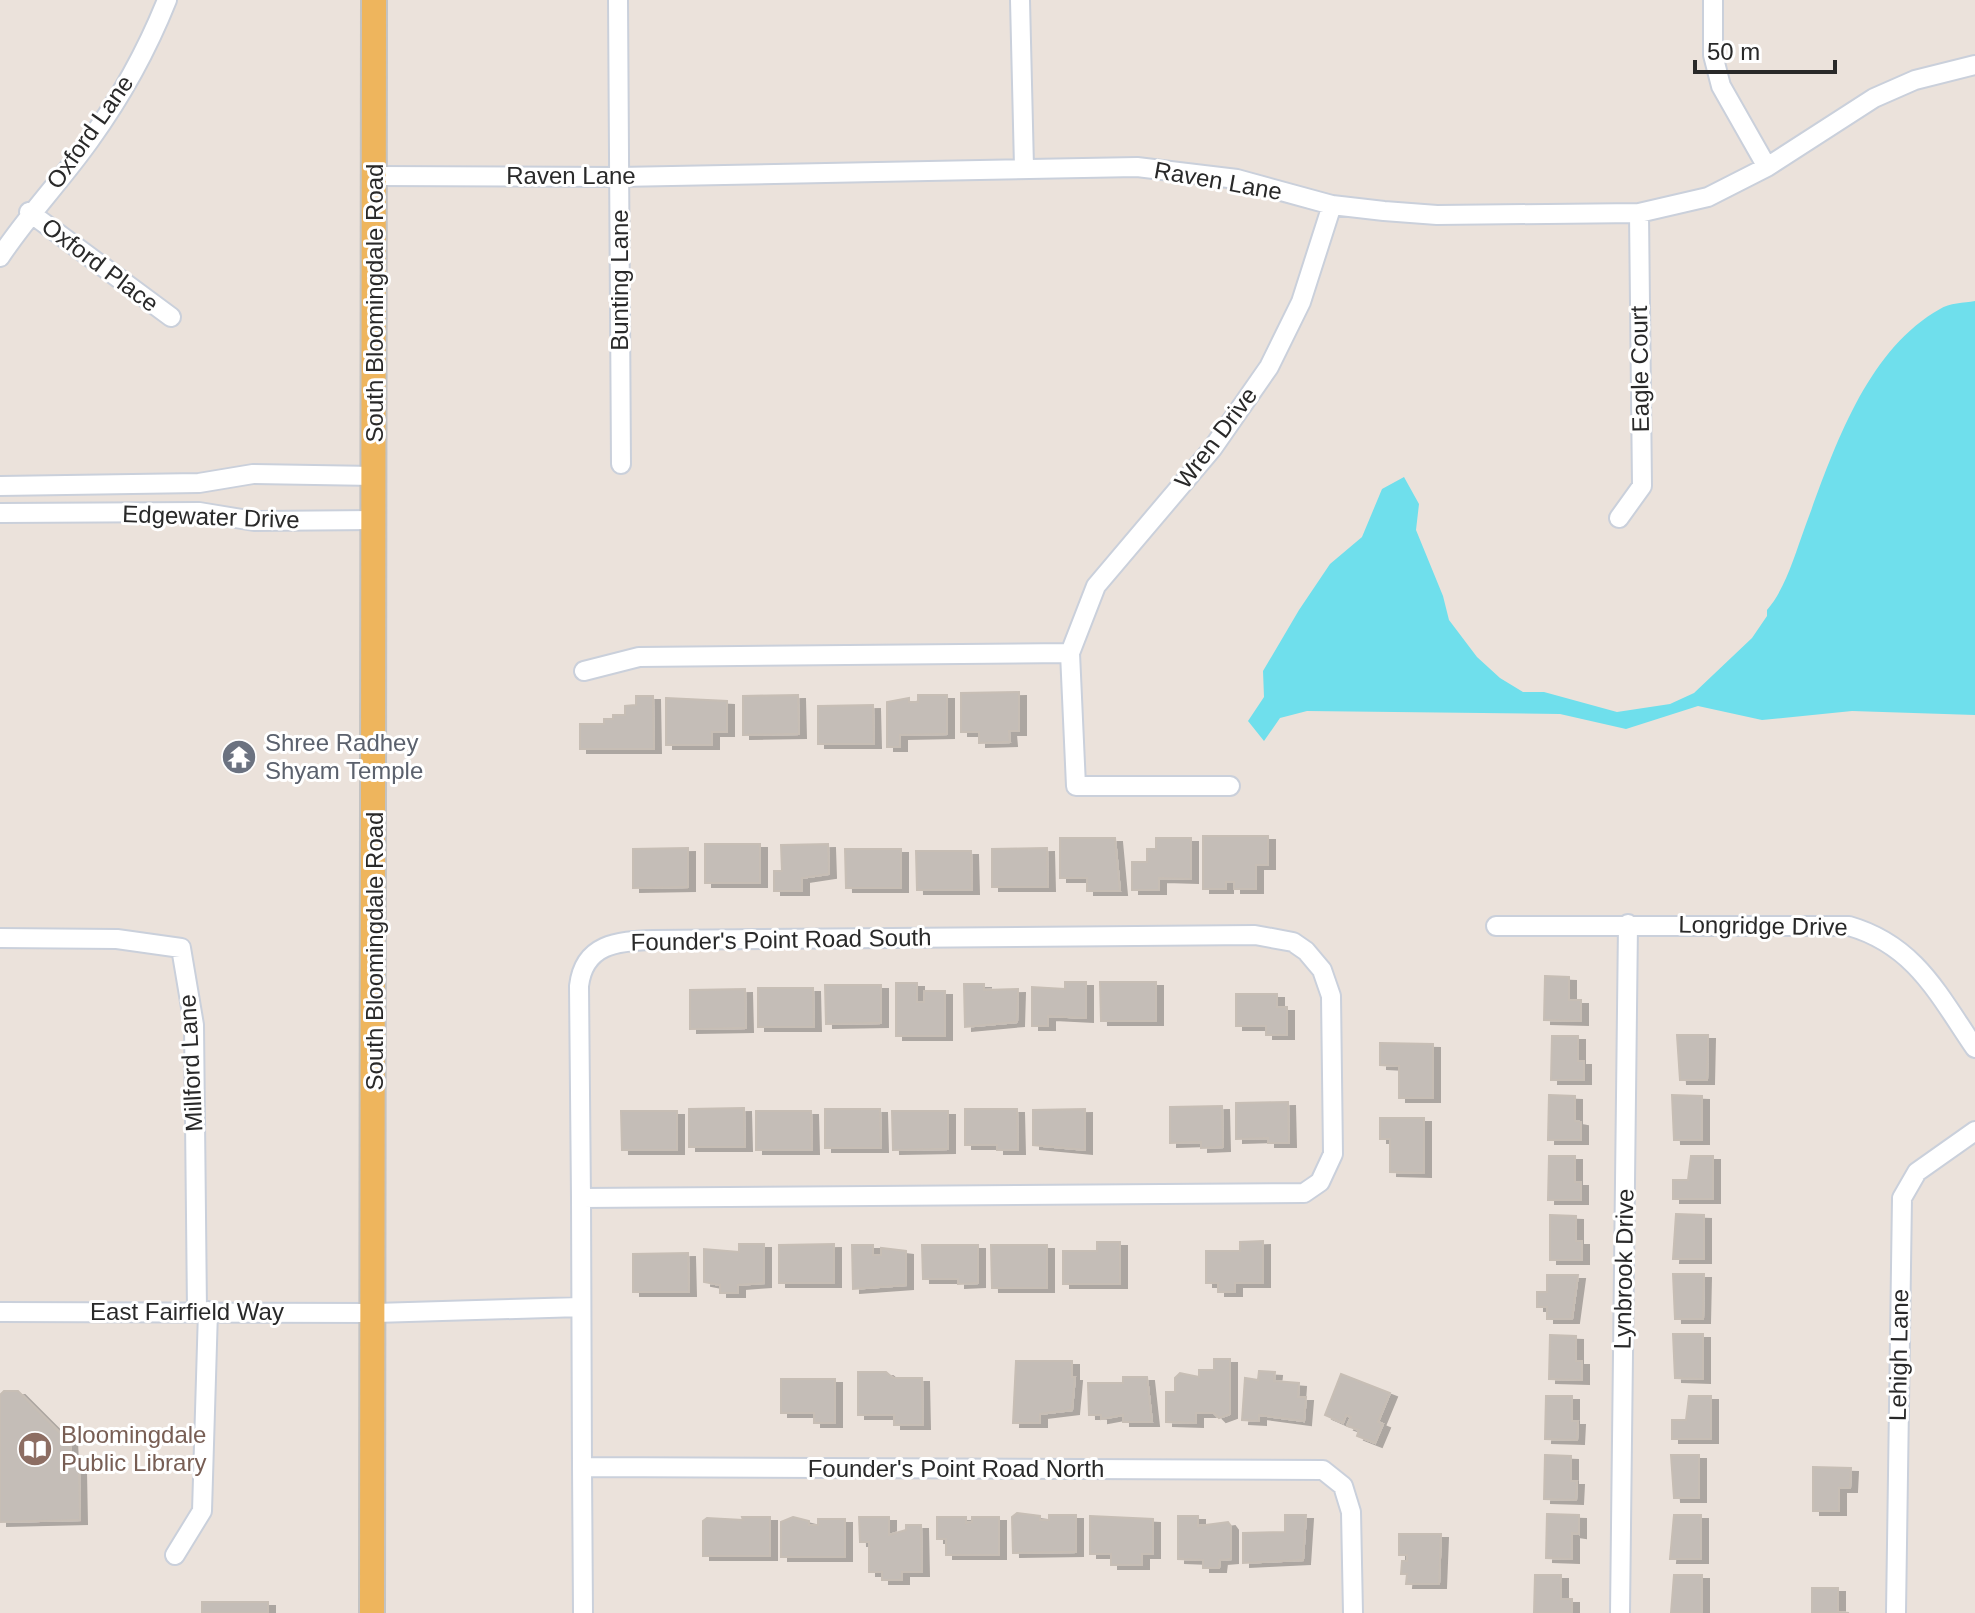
<svg xmlns="http://www.w3.org/2000/svg" width="1975" height="1613" font-family="Helvetica,sans-serif">
<style>
.water{fill:#6fdfec}
.building{fill:#c4bdb7;stroke:#c7beb5;stroke-width:2;filter:url(#shadow)}
.lines{fill:none;stroke-linecap:round;stroke-linejoin:round}
.minor-casing{stroke:#cad0db;stroke-width:22}
.major-casing{stroke:#c3c3c3;stroke-width:28}
.minor{stroke:#fff;stroke-width:18}
.major{stroke:#eeb55d;stroke-width:24}
.labels{text-anchor:middle;stroke-width:6;stroke-linejoin:round;paint-order:stroke}
.street-label{font-size:24px;fill:#292929;stroke:#fff}
.worship-label{font-size:24px;fill:#5b616d;stroke:#fff;text-anchor:start}
.education-label{font-size:24px;fill:#785e54;stroke:#fff;text-anchor:start}
</style>
<defs>
<filter id="shadow"><feDropShadow dx="7" dy="4" stdDeviation="0" flood-color="#0004"/></filter>
</defs>
<rect width="100%" height="100%" fill="#ebe2db"/>
<path class="water" d="M1975,301V715L1852,711L1762,720L1698,706L1626,729L1560,714L1307,711L1280,718L1264,741L1248,721L1264,697L1263,671L1299,610L1330,564L1362,537L1382,489L1404,477L1419,504L1416,530L1443,596L1449,620L1477,657L1500,678L1523,692H1544L1617,712L1670,704L1694,693L1752,638L1767,616V610C1786,588 1795,554 1805,527C1833,452 1865,351 1940,309C1949,303 1964,303 1975,301Z"/>
<path class="building" d="M1019,692V731H1009L1010,742L979,743V732H961V693Z
M798,695L799,734L743,735V696Z
M918,695H947V734L900,735V747H887V702L909,698V702H918Z
M636,696H653L654,749H580V724H604V719H613V715H625V706L636,705Z
M666,698L727,701V732H712V745H666Z
M873,705L874,744H818V706Z
M1203,836H1268V865H1256V889H1234V882H1226V889H1203Z
M1060,838H1115L1120,891H1087V878H1060Z
M1156,838H1191V879L1159,878V890H1132V862H1147V849H1156Z
M705,844H760V883H705Z
M828,844L829,874L802,878V891H774V871H782L781,845Z
M688,848V887L633,888V849Z
M1047,848L1048,887H992V849Z
M845,849H901V888H846Z
M916,851H971L972,890H917Z
M1545,976L1569,977V1000H1581V1021L1544,1020Z
M1065,982H1086V1018L1048,1016V1026H1032V987L1065,989Z
M1100,982H1156V1021H1101Z
M896,983H917V1002H924V991H945V1036H896Z
M964,984H984V990L1018,989L1017,1022L965,1027Z
M825,985H881V1023L826,1024Z
M758,988H813L814,1027H758Z
M745,989L746,1028L690,1029V990Z
M1236,994H1277V1007H1287V1035H1266V1026H1236Z
M1677,1035H1708L1707,1080H1680Z
M1552,1036H1578V1061H1584V1080H1551Z
M1380,1043L1433,1044V1098H1399V1066L1380,1065Z
M1549,1095L1575,1096V1121L1581,1122V1140H1548Z
M1672,1095L1702,1096V1140H1674Z
M1288,1102L1289,1143H1268V1138L1236,1139V1103Z
M1222,1106L1223,1147L1201,1148V1142L1170,1143V1107Z
M744,1108L745,1147H689V1109Z
M825,1109H880L881,1148H825Z
M965,1109H1017L1018,1150H997V1145H965Z
M1085,1109V1150L1033,1145V1110Z
M621,1111H677V1150H622Z
M756,1111H811L812,1150H756Z
M892,1111H948V1149L893,1150Z
M1380,1118H1424V1173L1390,1172V1139H1380Z
M1549,1156H1575V1182H1581V1200H1548Z
M1691,1156H1713V1199H1673V1180H1688Z
M1676,1214L1704,1215V1259H1673Z
M1550,1215L1576,1216V1241H1582V1260H1550Z
M1263,1241V1283H1235V1292H1218V1283H1206V1251H1240V1242Z
M1097,1242H1120V1284H1063V1251H1097Z
M739,1244H764V1283L738,1285V1293H720V1285L704,1282V1249L739,1252Z
M834,1244V1283H779V1245Z
M852,1245H873V1255H881V1248L906,1251V1285L853,1289Z
M922,1245H978V1283L958,1284V1279H923Z
M991,1245H1047V1288H992Z
M688,1253L689,1292H633V1254Z
M1673,1274H1704L1703,1319H1675Z
M1547,1275H1578L1572,1319H1547V1307H1537V1292H1547Z
M1673,1334H1703V1379L1675,1378Z
M1550,1335L1576,1336V1361H1582V1380L1549,1379Z
M1214,1359H1230V1414L1219,1418L1214,1413H1196V1423L1166,1422V1392H1175V1378L1180,1373L1199,1377V1370H1214Z
M1016,1361H1072V1377H1075L1072,1410L1040,1414V1423H1013Z
M1259,1371L1275,1372L1274,1381L1299,1383L1298,1397H1306L1304,1421L1259,1415V1421L1242,1420L1245,1378L1258,1380Z
M858,1372H886L893,1378H922L923,1425H894V1415H858Z
M1341,1374L1390,1393L1378,1422L1383,1424L1375,1443L1357,1436L1359,1430L1347,1426L1351,1417L1346,1415L1343,1423L1325,1415Z
M1123,1377H1147L1152,1422H1123V1415L1101,1419V1415H1089L1088,1383H1123Z
M781,1379H835V1423H814V1413H781Z
M4,1391H18L64,1437H70L71,1460L79,1467L80,1520L0,1522V1395Z
M1546,1396H1572V1421H1578L1577,1440L1545,1439Z
M1689,1396H1711V1439H1672V1420H1686Z
M1545,1455L1571,1456V1481H1577L1576,1500L1544,1499Z
M1671,1455H1699V1498H1674Z
M1813,1467L1851,1468L1850,1488H1839V1511H1813Z
M1017,1513L1040,1516V1520H1049V1515H1076V1552L1013,1553L1012,1517Z
M1547,1514L1579,1515V1534L1572,1533V1559L1546,1558Z
M1285,1515H1306L1303,1560L1243,1563V1533L1285,1532Z
M1674,1515H1701V1559H1670Z
M1090,1516L1153,1519V1554H1142V1565H1111V1554H1090Z
M1178,1516H1198V1526L1228,1522L1231,1526V1559L1220,1560L1219,1568H1203V1560L1178,1559Z
M742,1517H770V1556H703V1521L707,1518L743,1520Z
M793,1517L809,1521V1525H818V1519H845V1557H781V1522Z
M859,1517H889V1535L906,1530V1525H921L922,1572H902V1580H882V1572H869V1542H860Z
M937,1517H966V1523L972,1522V1517H999V1555H946V1539H937Z
M1399,1534H1441L1439,1584H1406L1407,1574H1401L1402,1561H1407V1555H1399Z
M1535,1575H1561V1599H1572V1613H1534Z
M1674,1575H1702V1613H1671Z
M1812,1588H1838V1612L1849,1613H1812Z
M202,1602H268V1613H202Z"/>
<g class="lines">
<g class="minor-casing">
<path id="minor" d="M618,0L621,464
M1020,0L1024,167
M1713,0V55L1721,86L1767,167
M375,176L619,177L1137,167L1237,179L1332,205L1384,211L1437,215L1639,213L1708,197L1767,167L1874,98L1915,80L1975,65
M29,212L171,317
M0,257C27,216 61,181 90,140C121,97 147,50 167,0
M0,486L199,483L253,474L375,476
M0,513L199,512L254,521L375,520
M1619,518L1642,486L1639,213
M1070,653L1076,786H1230
M584,671L639,657L1070,653L1096,586L1212,449L1269,367L1301,302L1332,205
M1496,926H1849C1915,945 1938,994 1975,1048
M1255,935L1293,942L1306,951L1322,970L1331,996L1333,1154L1320,1182L1304,1193L581,1198L579,986C584,944 617,941 653,940Z
M0,938L117,939L181,948L194,1025L197,1311
M581,1198L582,1467
M0,1312L375,1313L581,1307
M175,1555L202,1511L208,1311
M583,1613L582,1467L1323,1470L1343,1486L1351,1512L1353,1613
M1620,1613L1628,924
M1896,1613L1902,1198L1917,1172L1975,1131"/>
</g>
<g class="major-casing">
<path id="major" d="M372,1613L374,0"/>
</g>
<use href="#minor" class="minor"/>
<use href="#major" class="major"/>
</g>
<defs>
<g id="temple-disc" transform="scale(1.8)"><circle r="9.5" fill="#6b7280" stroke="#fff"/><path d="M0-6L5-2H3V0L6.5 2.5H4V6H1.5V3h-3V6H-4V2.5H-6.5L-3 0V-2H-5Z" fill="#fff"/></g>
<g id="library-disc" transform="scale(1.8)"><circle r="9.5" fill="#8d6e63" stroke="#fff"/><path d="M-6-4Q-3-5.5-.7-3.5V5Q-3 3-6 4ZM6-4Q3-5.5 .7-3.5V5Q3 3 6 4Z" fill="#fff"/></g>
</defs>
<g fill-rule="evenodd">
<use href="#temple-disc" x="239" y="757"/>
<use href="#library-disc" x="35" y="1449"/>
</g>
<g class="labels">
<g class="street-label">
<text transform="translate(90 132) rotate(-55)" y="8">Oxford Lane</text>
<text x="571" y="184">Raven Lane</text>
<text transform="translate(1218 181) rotate(10)" y="8">Raven Lane</text>
<text transform="translate(100 265) rotate(37)" y="8">Oxford Place</text>
<text transform="translate(620 280) rotate(-90)" y="8">Bunting Lane</text>
<text transform="translate(375 303) rotate(-90)" y="8">South Bloomingdale Road</text>
<text transform="translate(1640 369) rotate(-91)" y="8">Eagle Court</text>
<text transform="translate(1216 438) rotate(-53)" y="8">Wren Drive</text>
<text transform="translate(211 517) rotate(2)" y="8">Edgewater Drive</text>
<text transform="translate(1763 926) rotate(1)" y="8">Longridge Drive</text>
<text transform="translate(781 940) rotate(-1)" y="8">Founder's Point Road South</text>
<text transform="translate(375 951) rotate(-90)" y="8">South Bloomingdale Road</text>
<text transform="translate(191 1063) rotate(-93)" y="8">Millford Lane</text>
<text transform="translate(1624 1269) rotate(-89)" y="8">Lynbrook Drive</text>
<text x="187" y="1320">East Fairfield Way</text>
<text transform="translate(1899 1355) rotate(-89)" y="8">Lehigh Lane</text>
<text x="956" y="1477">Founder's Point Road North</text>
</g>
<g class="worship-label">
<text x="265" y="751">Shree Radhey<tspan x="265" dy="28">Shyam Temple</tspan></text>
</g>
<g class="education-label">
<text x="61" y="1443">Bloomingdale<tspan x="61" dy="28">Public Library</tspan></text>
</g>
</g>
<path d="M1695 60v12h140v-12" fill="none" stroke="#292929" stroke-width="4"/>
<text x="1707" y="60" font-size="24" fill="#292929" stroke="#ffffff" stroke-width="6" paint-order="stroke">50 m</text>
</svg>
